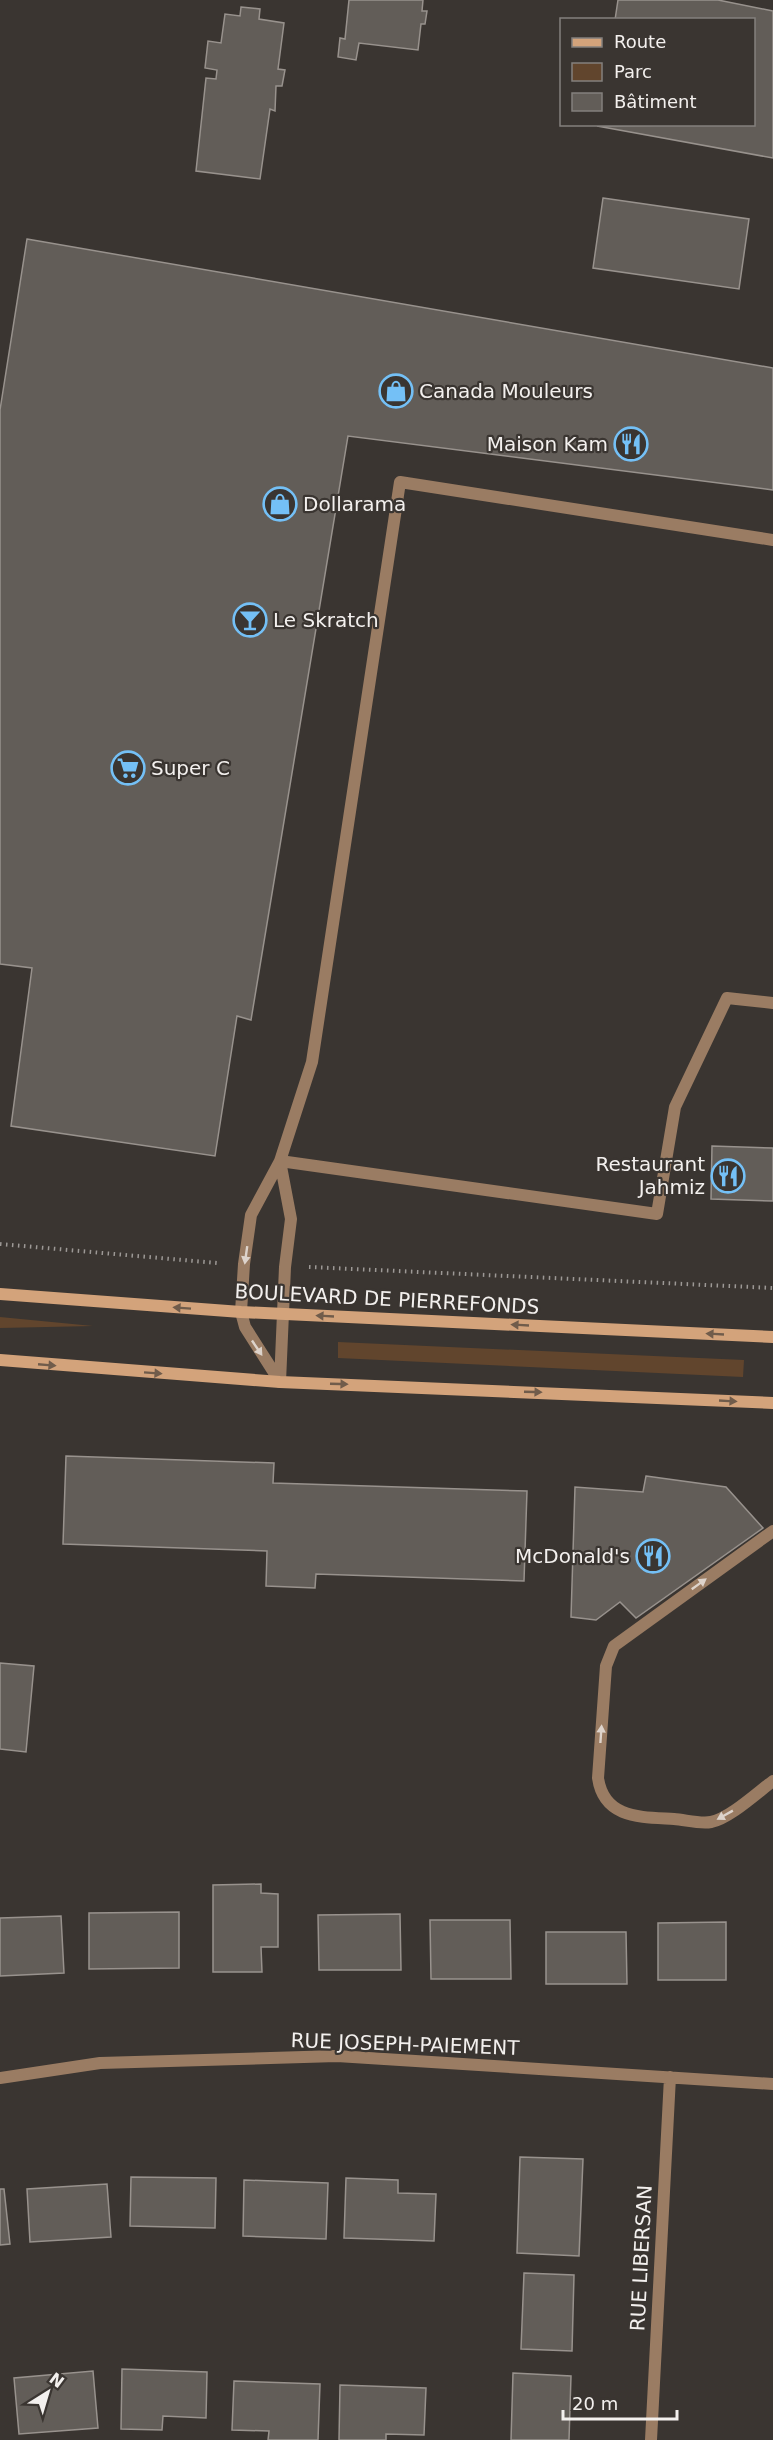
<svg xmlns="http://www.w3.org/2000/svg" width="773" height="2440" font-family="'DejaVu Sans',sans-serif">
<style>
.green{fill:#61452d}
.building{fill:#625d58;stroke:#98928d;stroke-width:1.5}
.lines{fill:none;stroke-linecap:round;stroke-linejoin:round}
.path{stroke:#9d9996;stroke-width:4;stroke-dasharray:1.5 4.5;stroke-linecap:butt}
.lane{stroke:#9a7c63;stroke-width:12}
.street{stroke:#9a7c63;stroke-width:12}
.secondary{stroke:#d3a37b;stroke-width:12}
.oneway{fill:#ddd3cb}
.oneway2{fill:#705c4b}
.labels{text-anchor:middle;stroke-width:4.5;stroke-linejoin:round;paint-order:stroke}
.poi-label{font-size:20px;fill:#f3f0ee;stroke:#3a3531;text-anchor:start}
.street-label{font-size:20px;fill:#f3f0ee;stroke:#3a3531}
</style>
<rect width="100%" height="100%" fill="#3a3531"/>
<path class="green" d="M0,1317L93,1326L0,1328Z
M338,1342L744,1360L743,1377L338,1358Z"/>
<path class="building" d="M349,0H423L422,11H427L425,24H421L418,50L359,43L356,60L338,57L340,38L345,39Z
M618,0H718L773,11V158L597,126L754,124V20H615Z
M241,7L260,9L259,19L284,23L278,69L285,70L282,86H276L275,111L270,109L260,179L196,171L206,78L216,79L217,70L205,68L208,41L221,43L225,14L240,16Z
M603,198L749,219L739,289L593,268Z
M27,239L773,368V490L348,436L251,1020L237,1016L215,1156L11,1126L32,968L0,964V410Z
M712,1146L773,1148V1201L711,1199Z
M66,1456L274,1463L273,1483L527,1491L524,1581L316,1574L315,1588L266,1586L267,1551L63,1544Z
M646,1476L726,1487L763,1528L636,1618L620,1602L596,1620L571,1617L575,1487L643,1492Z
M0,1663L34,1666L26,1752L0,1749Z
M261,1884V1893L278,1894V1947H261L262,1972H213V1885Z
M179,1912V1968L89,1969V1913Z
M400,1914L401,1970H319L318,1915Z
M61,1916L64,1973L0,1976V1918Z
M430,1920H510L511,1979H431Z
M726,1922V1980H658V1923Z
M546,1932H626L627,1984H546Z
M520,2157L583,2159L579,2256L517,2253Z
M131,2177L216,2178L215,2228L130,2226Z
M346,2178L398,2180V2193L436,2194L434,2241L344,2238Z
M244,2180L328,2183L326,2239L243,2236Z
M107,2184L111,2237L30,2242L27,2189Z
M0,2189H4L10,2244L0,2245Z
M524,2273L574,2275L572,2351L521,2349Z
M122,2369L207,2372L206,2418L163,2416L162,2430L121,2429Z
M93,2371L98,2428L19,2434L14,2378Z
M513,2373L571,2376L569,2440H511Z
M234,2381L320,2384L318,2440H268L269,2431L232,2430Z
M340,2385L426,2388L424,2435L386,2434V2440H339Z"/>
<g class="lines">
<path class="path" d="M0,1244L217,1263
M309,1267L773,1288"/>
<path class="lane" d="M280,1161L657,1214L675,1107L727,998L773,1003
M280,1382L245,1327L241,1312L244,1264L251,1215L280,1161L312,1062L400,482L773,540
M280,1382L285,1267L291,1219L280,1161
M773,1531L614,1646L606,1666L598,1778C604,1819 641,1817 674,1819C686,1820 700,1824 711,1822C729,1819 758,1792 773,1781"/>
<path class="street" d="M0,2078L100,2063L337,2056L773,2084
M651,2440L670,2077"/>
<path class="secondary" d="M0,1294L241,1312L773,1337
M0,1360L280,1382L773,1403"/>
</g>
<defs><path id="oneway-solid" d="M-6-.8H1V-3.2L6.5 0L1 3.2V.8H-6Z" transform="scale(1.5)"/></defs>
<g class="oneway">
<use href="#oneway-solid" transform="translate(246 1255) rotate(98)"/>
<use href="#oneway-solid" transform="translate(257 1348) rotate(56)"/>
<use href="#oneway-solid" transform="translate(699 1584) rotate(-36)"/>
<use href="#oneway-solid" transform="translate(601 1734) rotate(-86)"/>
<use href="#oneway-solid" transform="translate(725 1815) rotate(151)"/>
</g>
<g class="oneway2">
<use href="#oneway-solid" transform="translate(182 1308) rotate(-176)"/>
<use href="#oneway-solid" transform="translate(325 1316) rotate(-177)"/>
<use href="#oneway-solid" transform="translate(520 1325) rotate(-177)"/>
<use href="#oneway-solid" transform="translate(715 1334) rotate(-177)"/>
<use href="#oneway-solid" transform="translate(47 1365) rotate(5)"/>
<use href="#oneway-solid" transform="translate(153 1373) rotate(4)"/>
<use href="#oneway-solid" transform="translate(339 1384) rotate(2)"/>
<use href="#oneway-solid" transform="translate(533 1392) rotate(2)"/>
<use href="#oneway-solid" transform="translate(728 1401) rotate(3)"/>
</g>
<defs>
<g id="shop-ring" transform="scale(1.725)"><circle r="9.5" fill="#3a3531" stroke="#74c0f6" stroke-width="1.5"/><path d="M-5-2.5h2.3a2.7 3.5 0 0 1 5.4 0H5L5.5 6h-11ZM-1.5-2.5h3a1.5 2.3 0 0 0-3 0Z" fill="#74c0f6"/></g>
<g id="restaurant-ring" transform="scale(1.725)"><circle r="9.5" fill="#3a3531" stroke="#74c0f6" stroke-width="1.5"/><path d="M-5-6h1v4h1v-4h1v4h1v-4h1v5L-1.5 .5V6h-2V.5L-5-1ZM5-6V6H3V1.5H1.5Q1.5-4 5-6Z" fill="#74c0f6"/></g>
<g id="bar-ring" transform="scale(1.725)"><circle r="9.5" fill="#3a3531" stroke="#74c0f6" stroke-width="1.5"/><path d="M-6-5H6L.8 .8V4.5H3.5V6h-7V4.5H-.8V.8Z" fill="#74c0f6"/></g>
<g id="supermarket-ring" transform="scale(1.725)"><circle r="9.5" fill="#3a3531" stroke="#74c0f6" stroke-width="1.5"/><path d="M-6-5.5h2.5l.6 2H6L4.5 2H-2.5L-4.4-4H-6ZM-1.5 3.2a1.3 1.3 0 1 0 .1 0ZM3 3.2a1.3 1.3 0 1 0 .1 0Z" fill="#74c0f6"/></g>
</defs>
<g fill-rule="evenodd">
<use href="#shop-ring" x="396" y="391"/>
<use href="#restaurant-ring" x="631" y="444"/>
<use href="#shop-ring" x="280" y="504"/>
<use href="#bar-ring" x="250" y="620"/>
<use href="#supermarket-ring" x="128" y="768"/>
<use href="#restaurant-ring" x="728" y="1176"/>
<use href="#restaurant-ring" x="653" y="1556"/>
</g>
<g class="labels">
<g class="poi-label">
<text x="419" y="398">Canada Mouleurs</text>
<text x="608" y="451" text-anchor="end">Maison Kam</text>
<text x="303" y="511">Dollarama</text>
<text x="273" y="627">Le Skratch</text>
<text x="151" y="775">Super C</text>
<text x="705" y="1171" text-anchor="end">Restaurant<tspan x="705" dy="23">Jahmiz</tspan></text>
<text x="630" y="1563" text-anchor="end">McDonald's</text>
</g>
<g class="street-label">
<text transform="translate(387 1299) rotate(3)" y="7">BOULEVARD DE PIERREFONDS</text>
<text transform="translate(405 2044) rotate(2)" y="7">RUE JOSEPH-PAIEMENT</text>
<text transform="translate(641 2258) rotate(-87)" y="7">RUE LIBERSAN</text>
</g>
</g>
<rect x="560" y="18" width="195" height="108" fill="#3a3531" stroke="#84807d" stroke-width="1.5"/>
<rect x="572" y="38" width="30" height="9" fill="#d3a37b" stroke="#84807d" stroke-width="1.5"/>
<text x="614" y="48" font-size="18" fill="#f3f0ee">Route</text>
<rect x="572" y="63" width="30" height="18" fill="#61452d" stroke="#84807d" stroke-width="1.5"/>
<text x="614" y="78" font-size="18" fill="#f3f0ee">Parc</text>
<rect x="572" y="93" width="30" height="18" fill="#625d58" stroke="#84807d" stroke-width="1.5"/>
<text x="614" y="108" font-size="18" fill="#f3f0ee">Bâtiment</text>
<g transform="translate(48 2392) rotate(37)" stroke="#3a3531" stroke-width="4.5" paint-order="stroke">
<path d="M0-4.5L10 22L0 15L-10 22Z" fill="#f3f0ee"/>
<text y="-9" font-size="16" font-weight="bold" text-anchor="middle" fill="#f3f0ee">N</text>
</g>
<path d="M563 2410v9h114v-9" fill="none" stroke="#f3f0ee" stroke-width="3"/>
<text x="572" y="2410" font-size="18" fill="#f3f0ee" stroke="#3a3531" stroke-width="4.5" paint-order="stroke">20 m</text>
</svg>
